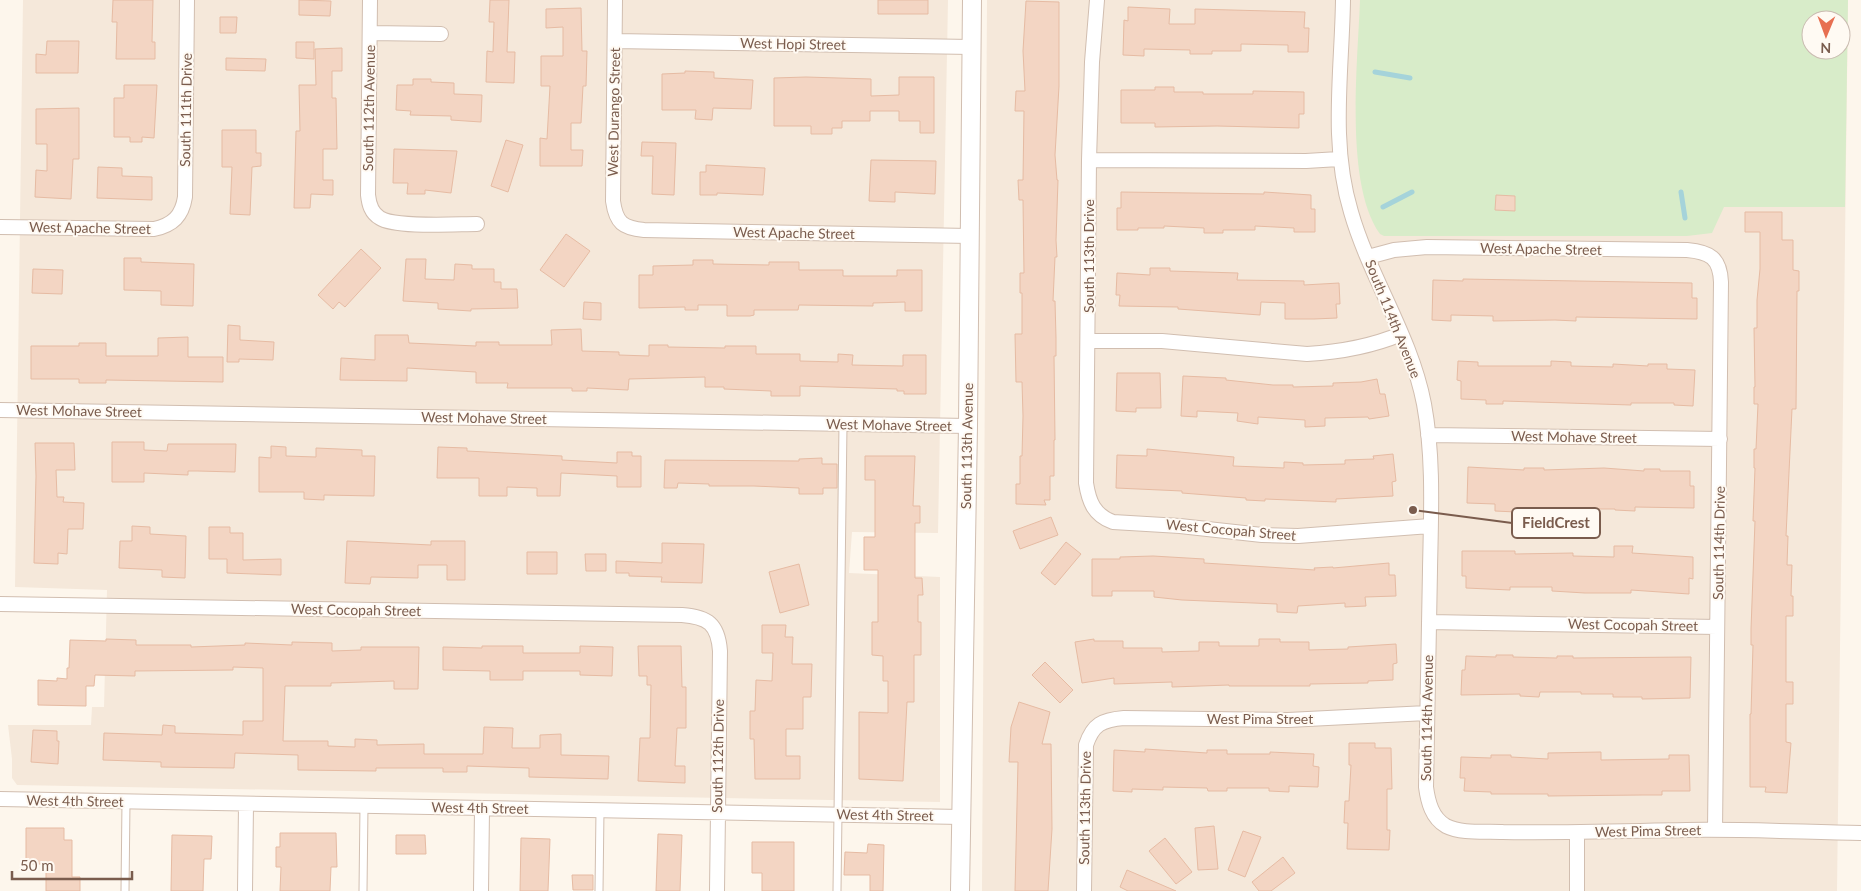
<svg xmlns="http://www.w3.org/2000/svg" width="1861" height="891" font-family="Lato,sans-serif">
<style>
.residential{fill:#f5e8da;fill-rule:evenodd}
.green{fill:#d8ecc9;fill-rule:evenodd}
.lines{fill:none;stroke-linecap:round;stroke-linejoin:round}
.stream{stroke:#a5d3da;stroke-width:5}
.building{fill:#f3d5c3;stroke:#e6bba3}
.service-casing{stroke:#d1beb0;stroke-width:9}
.minor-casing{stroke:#d1beb0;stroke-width:16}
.tertiary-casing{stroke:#d1beb0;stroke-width:20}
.service{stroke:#fff;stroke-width:7}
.minor{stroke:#fff;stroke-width:14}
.tertiary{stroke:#fff;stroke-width:18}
.labels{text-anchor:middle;stroke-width:4;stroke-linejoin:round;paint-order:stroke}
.street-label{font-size:14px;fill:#7a5c4d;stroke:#fffaf3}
.leader{fill:none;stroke:#7a5c4d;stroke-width:2}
.callout-dot{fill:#7a5c4d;stroke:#fffaf3;stroke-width:2}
.callout{fill:#fffaf3;stroke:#7a5c4d;stroke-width:2}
.callout-label{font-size:15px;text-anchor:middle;font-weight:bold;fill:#7a5c4d}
</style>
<rect width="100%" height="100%" fill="#fdf6ec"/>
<path class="residential" d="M23,0H948L938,533L852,532L849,573L940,577V802L17,785L12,778V759L8,725H91L92,707H104L107,590L15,587Z
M987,0H1848L1837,891H982ZM1811,20H1841V50H1811Z"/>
<path class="green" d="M1360,0H1848L1845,207H1724L1712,233L1687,236H1384L1380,234C1344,184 1358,61 1360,0ZM1811,20H1841V50H1811Z"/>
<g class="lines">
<path class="stream" d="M1375,72L1410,78
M1681,192L1685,218
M1383,207L1412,192"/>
</g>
<path class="building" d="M113,0H153L152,42H155V59H116L117,22H112Z
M299,0L331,1L330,16L299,15Z
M490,0H509L507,52H515L514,83L486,82L487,51L493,52L494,22H489Z
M878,0H928V14H878Z
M1026,1L1059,2V86L1055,155L1057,180H1058L1056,240L1057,257H1055L1053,301H1055L1056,338V356H1054L1055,440H1054V476H1050V500H1044L1046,505L1016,504V484H1020V456H1022L1023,416L1022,382H1016L1015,334H1022V293H1020V273H1024L1023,200H1019L1018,180H1023L1024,111H1015L1016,91H1025L1023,51Z
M1128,7L1170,9L1169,24H1195V9L1305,12L1304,28H1309L1308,52H1288V45L1241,44V51H1212V54H1190V50L1144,49V56L1123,55L1124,20L1128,21Z
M581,8L582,51H587L586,86H583L581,123H571V150H583L582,166H540V138L547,139L550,86H541V56H563V27L546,28V9Z
M220,17H237L236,33H220Z
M47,41H79L78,73H36V54L46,55Z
M296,42H314V59L296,58Z
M342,48V71H332V98H336L337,149H323V180H333V195L311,194L310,208H294L296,131H300L299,85H316L315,49Z
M226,58L266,59L265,71L226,70Z
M685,71L714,72V78L753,80L751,109L713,108L712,120L695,119L696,110H662V74L685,73Z
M806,77L871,79V96L899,95V77H934V133H920V121H899V111H870V121H842V128H832V134H811V126H774V78Z
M413,79H431V82L454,83V94L482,95L481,122L451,120V116L410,115L411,111L396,110L397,85H413Z
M124,85H157L154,138L142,137V142H130V137H114V98H124Z
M1155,87H1174V92H1203V94H1253V91L1304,92V114H1299V128L1217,126L1155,127V123H1121V90H1155Z
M79,108V159H73L71,199L35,197L36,170L47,171V144H36V109Z
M222,130H256V153H261V166L252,167L250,215L230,214L232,167H222Z
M506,140L523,145L508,192L491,186Z
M642,142L676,143L674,195L652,194L653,156H641Z
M394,149L457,151L451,193L425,190V194H407L408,183H393Z
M871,160L936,161L935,194L895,192V202L869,201Z
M706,165L765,168L763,195L717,193V195H700V172H706Z
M98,167L122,168V176L152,177V200L97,198Z
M1121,192L1264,194V192L1311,195V209H1315V232H1294V228L1255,226V230H1223V233H1204V228L1164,226V228H1138V230H1117V208H1121Z
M1496,195L1515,196V211L1495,210Z
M1745,212H1782V240H1793V270L1799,271V291H1797L1796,409H1792L1786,536H1788L1787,565H1792L1791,596H1793V616H1786V682H1793V704H1786V742L1791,743L1787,793L1765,792L1766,787H1750V714H1751L1753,645H1751V629L1755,521H1753L1755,468H1754V449H1756L1758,404H1754V387H1755L1754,328H1757V300L1760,269V232H1745Z
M566,234L590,251L564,287L540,270Z
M361,249L381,268L345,307L339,302L333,309L318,295Z
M124,258H141V262L194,264L193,306L161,305V291L124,290Z
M406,259H426L425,279L454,280L455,264L472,265V269H494V282H501V289H517L518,308L471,309V311L438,309V303L403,301Z
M693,260H713V264L769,265V262H799V270H843V276H897V270H922V311H905V302L873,303V306L799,305L798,310H754V315L750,316H727V305H698V310H685V307L639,308V275H653V266L693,265Z
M1150,268H1170V271L1238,273L1237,280L1304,281V285L1339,283L1340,304H1336L1337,318L1314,319H1285V303L1261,302L1260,315L1178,309V307L1119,306L1120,295H1116L1117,273L1150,275Z
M33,269L63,270L62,294L32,293Z
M1463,279L1692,283V298H1697V319L1576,317V321L1555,320L1493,321V316L1451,315V321L1432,320L1433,280L1463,281Z
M584,302L601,303V320L583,319Z
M228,325L240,326V340L274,342L273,360L239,359V362H227Z
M581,329L582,351L619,352V355L649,356V345H668V347L725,348V346H756V354H800V361L838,362V354L853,355L852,365L903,366V355H926V394H904V391H897V389L800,386V396H771V391L724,389V387H705V377L629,379L628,390L587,388V391H572V388H507L508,383H476V372L407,368V381L340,380L341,358L375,360V335H408L409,343L476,346V342H499V345H552L551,330Z
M188,337V357H223V382L106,380V383H79V379H31V346H79V343H106V356H158V338Z
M1458,361L1478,362V366H1551V361L1571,362V366L1613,367V364L1648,366V364H1667V369L1695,370L1693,406L1674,405V403H1631V405L1503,401V404H1486V400L1461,399V381L1457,380Z
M1117,373H1160L1161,408H1136V412L1116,411Z
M1183,376L1226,378V380L1273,385H1293V387L1333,386V383L1361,382L1377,379L1380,394H1385L1389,416L1369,419L1368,417L1325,418V426L1305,427V420L1258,417V424L1237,421L1238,413L1197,411V417L1181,416Z
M112,442H144V450L167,451L168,444H236L235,472L198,471H188V475L144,473V482H112Z
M35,443H74L75,470H56L57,497H64L63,502L84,503L83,529H68L67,554L58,553V564L34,563L36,476Z
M271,446L286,447V456L316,457V448L362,450V456H375L374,496L324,495V500L304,499V492H259V457L271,458Z
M438,447L467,448V451L562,456V460L617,463V452H632V456H641V487H617V476L561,473L560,496H537V488L507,487V496H479V478H437Z
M1147,449L1234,457L1233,466L1284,468V462L1303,463V465L1345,464V460L1374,459L1373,456L1393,454L1396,481L1392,482L1393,496L1336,499V502L1265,499V501L1246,500V498L1182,493V491L1116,488L1117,455L1147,456Z
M865,456H915L913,506H920V523H915V578H922L923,595H918V622H921V655H914V702H907L903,781L859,779V712L888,713V681H883V656L872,655V622H878V570H864V537H875V480H865Z
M822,458V464H837V488H823V494H799V488L754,486H709V484L678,483L677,488H664L665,460L799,461V459Z
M1468,467L1524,470V468H1544V470L1604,468L1644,471V469H1660V471H1690V486H1694V508L1635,507V511L1615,510V509H1577V512H1557L1556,509H1516V512L1495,511V504L1467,503Z
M1051,517L1058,535L1020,549L1013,531Z
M132,526L150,527V534L186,536L185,578L162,577V570L119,568L120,541H132Z
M209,527H230V533H243V560L281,559V575L227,573V559H209Z
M347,541L431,545V541H465V580H447V565H418V578L371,577L370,584L345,583Z
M1066,542L1081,554L1055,585L1041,573Z
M662,543L704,544L702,583L661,582L662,577L629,576V573H616V561L662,563Z
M1614,546H1633L1632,553L1693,557V579L1689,578V594L1631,590V593H1585L1552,591V587H1510V590L1466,588V576H1462V551H1515V554L1573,553V556L1614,557Z
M527,552H557V574H527Z
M585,554H606V571H586Z
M1153,556L1204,559V563L1315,570L1314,568L1333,567V568L1389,563V575H1395L1396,596L1365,597L1366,606L1345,607V603L1298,606L1297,613L1277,612V604L1182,600L1154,597V591H1112V596H1092V559H1120V557Z
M799,564L809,605L780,613L769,572Z
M762,625H786L785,637H793L792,664H812L811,697H803V729H786V756H800V779H755L754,739H750V711H755L756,680L772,681L773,653H762Z
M106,639L136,640V645H191V647L245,645V643L292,645V642L332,643V651L361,650V647H419L418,689H394V681L331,683V686H285L283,741H328V746L355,747V739L377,740V745L424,744V754H483L484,727L513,728L512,748H540V735L561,734V755L609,756L608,779L529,777V768L467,766V772H443V768H376V771L298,770V755L235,753L234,768L161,767V762L103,760L104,733L162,735L163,725L175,726V733L243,735V721H263V668L233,667V670L135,671V676L95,675L94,686H86V706L38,705V680L57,681V678L67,679V668H69L70,640L106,641Z
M1094,639V641H1123V648H1162V652L1199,651V642H1219V646H1259V639H1280V642H1309V650L1348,649V647L1396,644L1397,663L1393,664V680L1368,681V683L1310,684V686H1229V685L1172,687V682L1114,684V678L1082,683L1075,642Z
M482,646H523V653H580V646L613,647L612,676L580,675V671H523V680H490V671L443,670V647L482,648Z
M638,646H681L682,687H686V728H677L675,766H685V783L638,781L640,738H650L651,685H647V676H639Z
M1496,655H1513V657L1557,658V656H1573V658L1691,657L1690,698L1642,699V697H1613V694H1581V692H1540L1539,697L1520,696V694L1461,695L1462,670H1465L1466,656L1496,657Z
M1045,662L1073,690L1060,703L1032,675Z
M1019,702L1050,712L1042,744H1051L1052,829L1048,891H1015L1018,762H1009L1011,727Z
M33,730L57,731V741H59L58,764L31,762Z
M1349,743H1375V748H1391L1392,789H1387V830H1390L1389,850L1347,849L1348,823H1344L1345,801H1349L1351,765H1349Z
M1145,749L1207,753V750H1227V754H1270V752L1314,754L1313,766L1319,767L1318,787L1289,786V792L1269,791V788H1227V791H1208L1207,788L1163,787V790L1132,789V792L1113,791L1114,750L1145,752Z
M1601,752V760L1669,759V755H1689L1690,791H1662V795H1642L1548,796V794H1491V792L1464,791L1465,778H1460L1461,757L1491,758V755H1511V757L1548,759V753Z
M1214,826L1218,869L1198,870L1195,828Z
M26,828H64V840H72V877H80V891H46V864H26Z
M1243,831L1261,837L1245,877L1228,870Z
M280,833H336L337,867H331L330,891H280L281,867H276V847H280Z
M658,834L682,835L680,891H656Z
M172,835L212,836L211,859H204L203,891H171Z
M396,835H425L426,854H396Z
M521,838L550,839L548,891H520Z
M1165,838L1192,872L1176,884L1149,851Z
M752,842H794V891H762V873H752Z
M868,844L884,845L883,891H870V875H844L845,852L867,853Z
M1283,857L1295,873L1271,891H1259L1252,882Z
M1127,870L1176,891H1128L1120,887Z
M572,875H593V890H573Z"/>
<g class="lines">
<g class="service-casing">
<path id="service" d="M125,891L126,802
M363,891L364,806
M599,891L600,810
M837,891L843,425"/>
</g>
<g class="minor-casing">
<path id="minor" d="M370,0L368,195C369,204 371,213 380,218C395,228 456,224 477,224
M615,0L613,201C616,223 623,228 644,230L970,236
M1097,0L1092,62L1089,160L1086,483C1089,502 1094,515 1113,522L1180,526L1262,535L1298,536L1430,526
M1343,0C1342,71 1330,143 1351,212C1370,278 1411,336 1424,404C1434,458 1431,515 1430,569C1429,642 1427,715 1426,787C1428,802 1432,818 1446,826C1462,834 1485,831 1503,832C1564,833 1625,831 1686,830C1744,829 1803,832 1861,833
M370,33L441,34
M615,41L971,47
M1089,160L1306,161L1339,159
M0,227L154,229C173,225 182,216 185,197L187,0
M1368,257L1394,250L1427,247L1687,250C1710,252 1720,258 1721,282L1715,830
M1088,341H1162L1307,354C1341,352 1370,347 1401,334
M0,410L968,426
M1428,435L1720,439
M0,604L682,615C708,617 718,624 720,651L717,891
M1429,622L1717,627
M0,799L961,817
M245,891L246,804
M481,891L482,809
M1084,891L1086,745C1093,724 1102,720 1124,718L1288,720L1427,713
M1577,891V833"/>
</g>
<g class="tertiary-casing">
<path id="tertiary" d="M960,891L968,426L972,0"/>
</g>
<use href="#service" class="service"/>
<use href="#minor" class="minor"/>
<use href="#tertiary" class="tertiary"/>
</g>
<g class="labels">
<g class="street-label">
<text transform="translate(793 44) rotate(1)" y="5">West Hopi Street</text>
<text transform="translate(369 108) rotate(-89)" y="5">South 112th Avenue</text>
<text transform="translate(186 110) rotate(-89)" y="5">South 111th Drive</text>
<text transform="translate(614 112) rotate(-89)" y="5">West Durango Street</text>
<text transform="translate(90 228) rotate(1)" y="5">West Apache Street</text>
<text transform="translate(794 233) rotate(1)" y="5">West Apache Street</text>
<text transform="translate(1541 249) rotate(1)" y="5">West Apache Street</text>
<text transform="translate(1089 256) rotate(-90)" y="5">South 113th Drive</text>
<text transform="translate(1393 319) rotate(68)" y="5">South 114th Avenue</text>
<text transform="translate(79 411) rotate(1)" y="5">West Mohave Street</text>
<text transform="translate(484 418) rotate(1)" y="5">West Mohave Street</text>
<text transform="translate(889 425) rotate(1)" y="5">West Mohave Street</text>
<text transform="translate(1574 437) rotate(1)" y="5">West Mohave Street</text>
<text transform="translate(967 446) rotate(-89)" y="5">South 113th Avenue</text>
<text transform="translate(1231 530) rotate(5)" y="5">West Cocopah Street</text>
<text transform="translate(1719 543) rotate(-89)" y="5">South 114th Drive</text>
<text transform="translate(356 610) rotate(1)" y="5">West Cocopah Street</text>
<text transform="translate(1633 625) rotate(1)" y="5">West Cocopah Street</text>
<text transform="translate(1427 718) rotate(-89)" y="5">South 114th Avenue</text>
<text x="1260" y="724">West Pima Street</text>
<text transform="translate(718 756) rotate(-89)" y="5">South 112th Drive</text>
<text transform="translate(75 801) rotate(1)" y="5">West 4th Street</text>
<text transform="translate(480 808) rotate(1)" y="5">West 4th Street</text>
<text transform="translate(1085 808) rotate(-89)" y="5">South 113th Drive</text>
<text transform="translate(885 815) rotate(1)" y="5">West 4th Street</text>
<text transform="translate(1648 831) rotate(-1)" y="5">West Pima Street</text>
</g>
</g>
<path class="leader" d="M1413 510L1512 523"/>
<circle class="callout-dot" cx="1413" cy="510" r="5"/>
<rect class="callout" x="1512" y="508" width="88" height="30" rx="5"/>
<g class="callout-label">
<text x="1556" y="528">FieldCrest</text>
</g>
<g transform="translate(1826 35) rotate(181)"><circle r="24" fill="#fffaf3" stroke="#cabbb1"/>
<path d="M0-4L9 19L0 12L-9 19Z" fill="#e76f51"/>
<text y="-8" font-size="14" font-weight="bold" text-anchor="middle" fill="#7a5c4d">N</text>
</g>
<path d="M12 871v8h120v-8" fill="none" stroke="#7a5c4d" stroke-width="2.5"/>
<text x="20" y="871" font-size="15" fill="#7a5c4d" stroke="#fffaf3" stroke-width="4" paint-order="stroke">50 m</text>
</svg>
